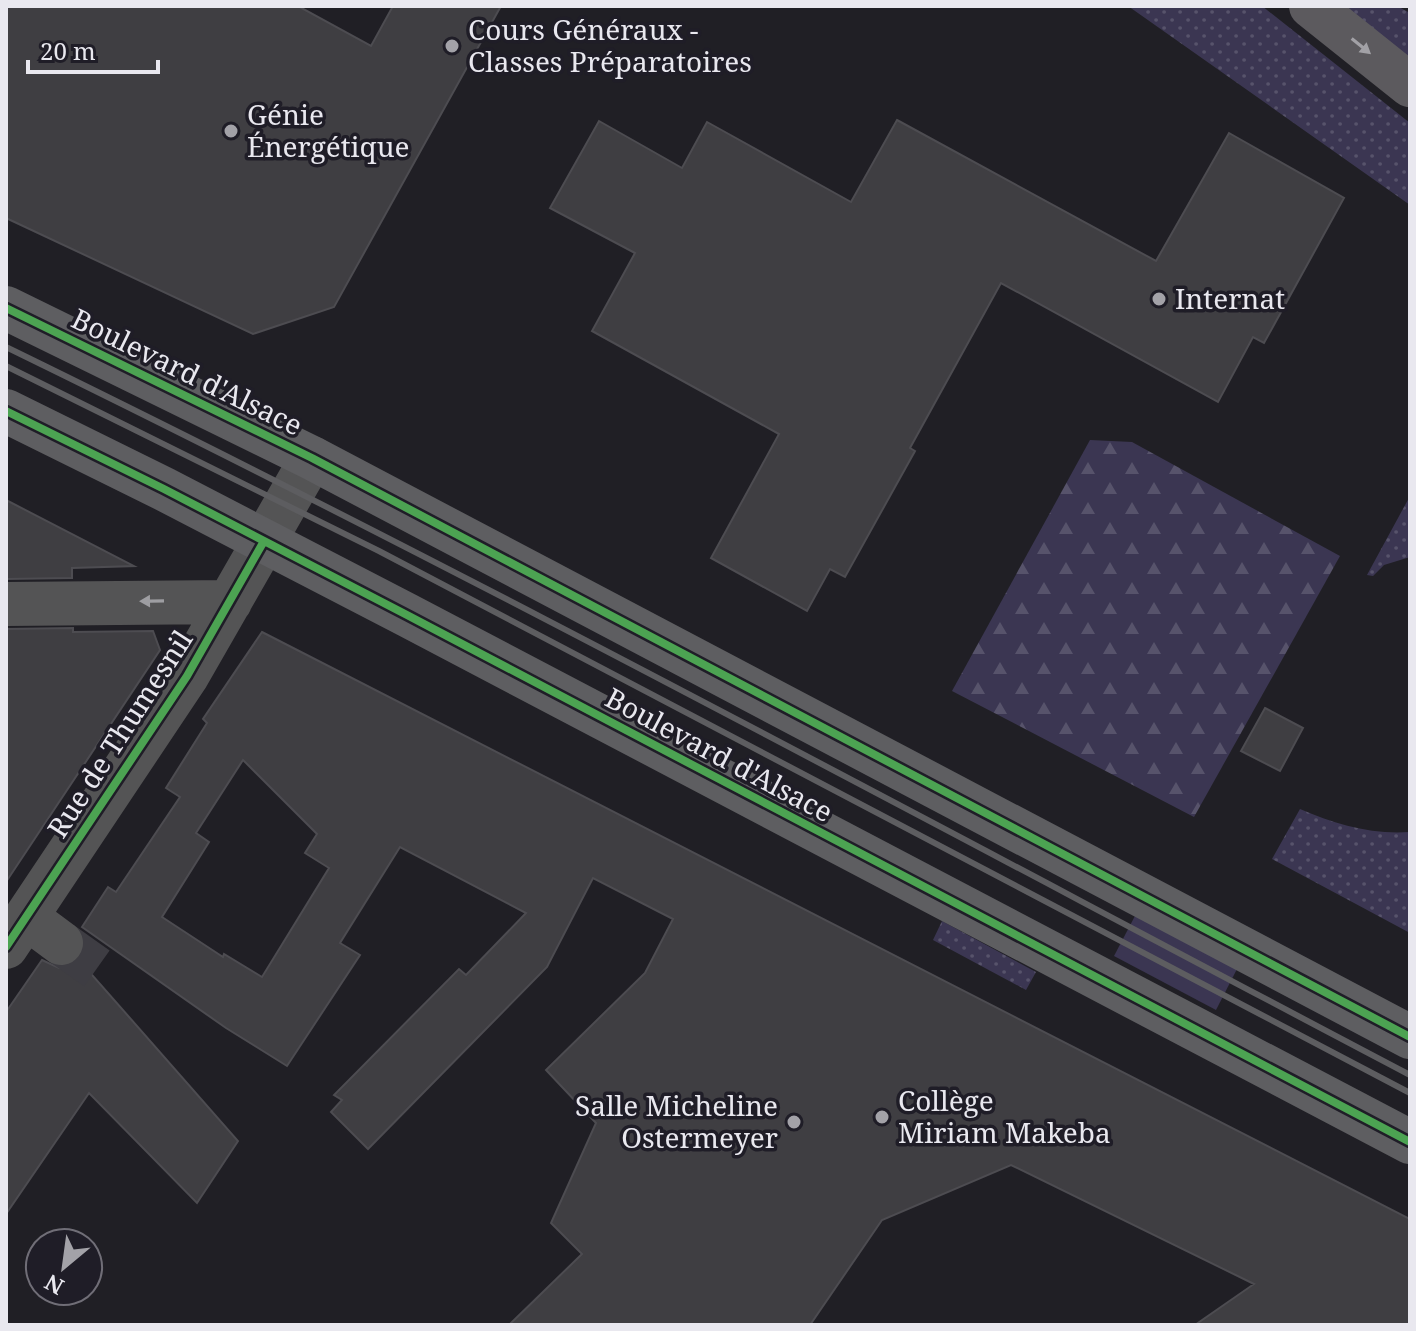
<svg xmlns="http://www.w3.org/2000/svg" width="1416" height="1331" font-family="'Noto Serif',serif">
<style>
.grass{fill:url(#grass-dots)}
.forest{fill:url(#forest-firs)}
.pitch{fill:#3b3652}
.building{fill:#3f3e42;stroke:#4d4c51;stroke-width:2;fill-rule:evenodd}
.lines{fill:none;stroke-linecap:round;stroke-linejoin:round}
.minor-tunnel{stroke:#3e3d43;stroke-width:44;stroke-dasharray:44 22;stroke-linecap:butt}
.minor{stroke:#545455;stroke-width:44}
.major{stroke:#5e5e61;stroke-width:44}
.highway{stroke:#5c5a5e;stroke-width:44}
.rail{stroke:#5d5d60;stroke-width:6}
.cycleway-casing{stroke:#1f1d27;stroke-width:13}
.cycleway{stroke:#4ca352;stroke-width:8}
.oneway{fill:#a2a1a6}
.oneway2{fill:#9e9ea2}
.poi-dot{fill:#a3a2a8;stroke:#1f1d27;stroke-width:3}
.labels{text-anchor:middle;stroke-width:7;stroke-linejoin:round;paint-order:stroke}
.poi-label{font-size:28px;fill:#e9e8ef;stroke:#1f1d27;text-anchor:start}
.street-label{font-size:28px;fill:#e9e8ef;stroke:#1f1d27}
</style>
<defs>
<pattern id="grass-dots" width="8" height="8" patternUnits="userSpaceOnUse" patternTransform="scale(2)"><rect width="8" height="8" fill="#3b3652"/><path d="M2 2h.1M6 6h.1" fill="none" stroke="#57536b" stroke-width="1.8" stroke-linecap="round"/></pattern>
<pattern id="forest-firs" width="22" height="20" patternUnits="userSpaceOnUse" patternTransform="scale(2)"><rect width="22" height="20" fill="#3b3652"/><path d="M5 1l3.5 6h-7zM16 11l3.5 6h-7z" fill="#57536b"/></pattern>
</defs>
<rect width="100%" height="100%" fill="#201f25"/>
<path class="grass" d="M1128,6H1262L1410,123V205Z
M1343,6H1397L1410,13V58Z
M1410,496V557L1384,565L1373,576L1367,575Z
M1300,809C1334,824 1372,835 1410,832V933L1272,859Z
M942,921L1036,972L1026,990L933,940Z"/>
<path class="forest" d="M1090,440L1132,442L1340,556L1194,817L952,691Z"/>
<path class="pitch" d="M1136,914L1237,969L1216,1010L1114,956Z"/>
<path class="building" d="M6,6H298L371,46L393,6H501L334,307L253,334L6,218Z
M897,120L1156,261L1229,133L1344,198L1264,343L1253,337L1218,402L1001,283L910,448L915,451L845,577L830,569L807,611L711,558L779,434L592,331L635,253L550,208L599,121L682,168L707,122L851,202Z
M6,500L134,566L72,568V578L6,579Z
M73,628V632L153,631L160,650L6,882V629Z
M262,632L1410,1219V1325H1195L1254,1284L1011,1165L882,1220L810,1325H509L582,1254L551,1223L596,1123L546,1070L645,973L673,919L593,878L547,967L368,1149L331,1112L342,1100L334,1095L459,969L466,975L526,913L400,847L340,943L360,955L287,1066L226,1028L82,927L108,887L116,892L180,797L166,788L207,723L203,719ZM243,760L317,834L305,853L329,868L262,977L224,954L223,957L162,917L209,842L196,833Z
M1265,708L1303,728L1280,771L1241,751Z
M42,960L59,968L70,966L79,960L238,1141L197,1203L89,1093L6,1214V1012Z"/>
<g class="lines">
<path class="minor-tunnel" d="M61,943L102,972"/>
<path class="minor" d="M6,604L230,602
M26,917L61,943
M6,947L187,676L312,458"/>
<path class="major" d="M6,308L312,458L1410,1037
M6,411L164,489L407,615L1410,1142"/>
<path class="highway" d="M1311,6L1410,85"/>
<path class="rail" d="M6,347C480,578 944,830 1410,1075
M6,366L379,551L1410,1093"/>
<g class="cycleway-casing">
<path id="cycleway" d="M6,308L312,458L1410,1037
M6,411L164,489L407,615L1410,1142
M6,947L187,676L264,541"/>
</g>
<use href="#cycleway" class="cycleway"/>
</g>
<defs><path id="oneway-solid" d="M-6-.8H1V-3.2L6.5 0L1 3.2V.8H-6Z" transform="scale(2)"/></defs>
<use class="oneway" href="#oneway-solid" transform="translate(1361 46) rotate(39)"/>
<use class="oneway2" href="#oneway-solid" transform="translate(152 601) rotate(179)"/>
<g class="poi-dot">
<circle cx="452" cy="46" r="8"/>
<circle cx="231" cy="131" r="8"/>
<circle cx="1159" cy="299" r="8"/>
<circle cx="882" cy="1117" r="8"/>
<circle cx="794" cy="1122" r="8"/>
</g>
<g class="labels">
<g class="poi-label">
<text x="468" y="40">Cours Généraux -<tspan x="468" dy="32">Classes Préparatoires</tspan></text>
<text x="247" y="125">Génie<tspan x="247" dy="32">Énergétique</tspan></text>
<text x="1175" y="309">Internat</text>
<text x="898" y="1111">Collège<tspan x="898" dy="32">Miriam Makeba</tspan></text>
<text x="778" y="1116" text-anchor="end">Salle Micheline<tspan x="778" dy="32">Ostermeyer</tspan></text>
</g>
<g class="street-label">
<text transform="translate(187 372) rotate(26)" y="10">Boulevard d'Alsace</text>
<text transform="translate(120 734) rotate(-57)" y="10">Rue de Thumesnil</text>
<text transform="translate(719 755) rotate(28)" y="10">Boulevard d'Alsace</text>
</g>
</g>
<rect width="1416" height="1331" fill="none" stroke="#e9e8ef" stroke-width="16"/>
<g transform="translate(64 1267) rotate(209)"><circle r="38" fill="#1f1d27" stroke="#706e77" stroke-width="2"/>
<path d="M0-6L14 30L0 20L-14 30Z" fill="#a3a2a8"/>
<text y="-12" font-size="22" font-weight="bold" text-anchor="middle" fill="#e9e8ef">N</text>
</g>
<path d="M28 60v12h130v-12" fill="none" stroke="#e9e8ef" stroke-width="4"/>
<text x="40" y="60" font-size="24" fill="#e9e8ef" stroke="#1f1d27" stroke-width="6" paint-order="stroke">20 m</text>
</svg>
